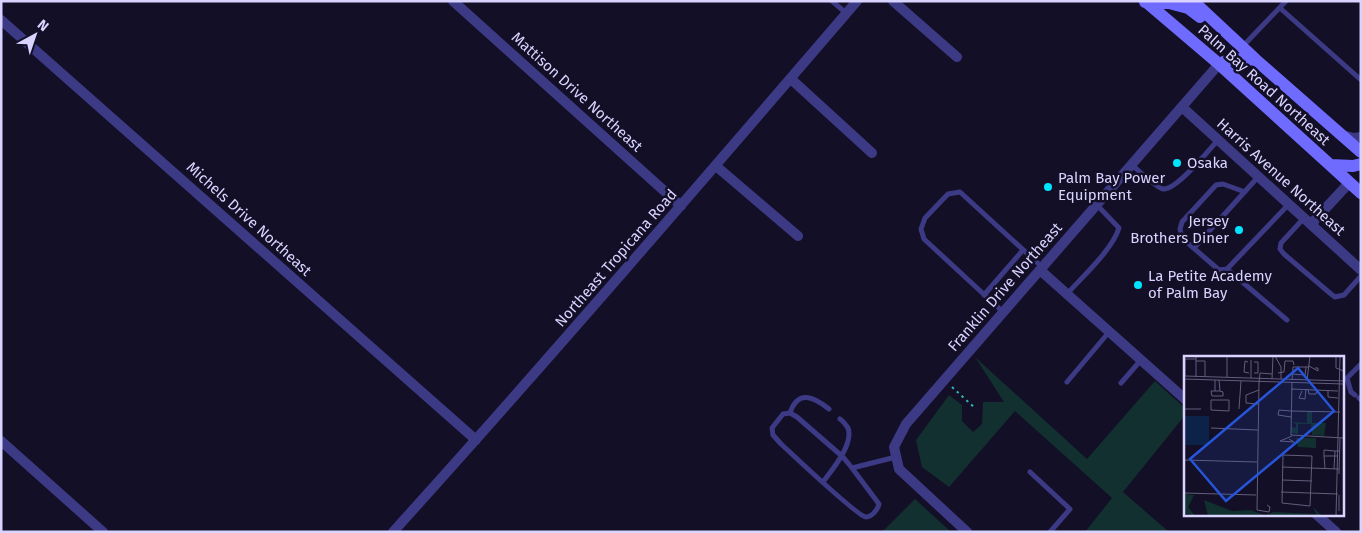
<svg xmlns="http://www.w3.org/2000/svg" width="1362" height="533" font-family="'Fira Sans',sans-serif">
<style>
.green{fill:#12302f}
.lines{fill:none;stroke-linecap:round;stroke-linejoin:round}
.path{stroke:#2fb8b0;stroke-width:2;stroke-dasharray:2.5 4;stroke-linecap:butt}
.lane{stroke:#3d3a85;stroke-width:5}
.street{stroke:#3d3a85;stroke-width:10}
.secondary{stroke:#6f6bff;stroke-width:12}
.poi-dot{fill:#00e5ff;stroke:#130f26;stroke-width:2}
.labels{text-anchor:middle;stroke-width:5;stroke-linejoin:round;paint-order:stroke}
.street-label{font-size:15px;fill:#d9d4ff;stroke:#130f26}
.poi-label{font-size:15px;fill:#d9d4ff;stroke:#130f26;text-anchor:start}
.inset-road{fill:none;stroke:#625e7d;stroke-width:1}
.view{fill:#2655da;fill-opacity:0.15;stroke:#2655da;stroke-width:2.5}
.inset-edge{fill:none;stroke:#d9d4ff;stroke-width:2.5}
</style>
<rect width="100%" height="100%" fill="#130f26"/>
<path class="green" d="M975,357L1087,459L1155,381L1186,409V414L1123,492L1169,532H1085L1112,498L1015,411L949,487L922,467L916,440L949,395L962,405V421L973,432L982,424L983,402H1004Z
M915,499L951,532H882Z"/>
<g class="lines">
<path class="path" d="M952,387L976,409"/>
<path class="lane" d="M832,1L846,13
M1280,8L1361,80
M1243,46L1286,1
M1132,165C1139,171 1156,187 1163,189C1176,191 1209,150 1218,140
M1245,192L1223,184L1216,185L1182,222L1180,229L1182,238L1219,270L1227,269L1289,204
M1304,218L1281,243L1280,249L1284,254L1331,294L1335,297L1344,295L1361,276
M1194,248L1258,177
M1227,269L1287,320
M1067,294C1083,276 1112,250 1119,228L1097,205
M984,295L1023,250
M1003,312L924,239L921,229L925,218L948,194L960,192L1042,267
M1067,382L1109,332
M1121,383L1141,360
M1355,395L1351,392L1347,378L1361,364
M1359,398L1361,400
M790,413C798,389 814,397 829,409
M852,468L879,504C878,509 872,517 866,517C858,517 792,454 781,444L773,435L772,428L783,414L790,413L797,417L843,457L852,468L896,457
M1030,472L1070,509L1050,532
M823,482C832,470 854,444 848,428C846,425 843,421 840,419"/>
<path class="street" d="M453,1L681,206
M893,1L957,57
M1,20L476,440
M791,79L872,153
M1182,107L1361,270
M1342,135L1354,138L1361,137
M716,166L798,236
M1311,224L1349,183
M1040,270L1186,400
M1,441L103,532
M1316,514L1336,532
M393,532C551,357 704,179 857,1
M967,532L899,469L894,447L906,424L1219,64"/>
<path class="secondary" d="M1145,1L1219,64L1361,193
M1193,1L1256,60L1361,152
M1145,2L1169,3L1188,8L1200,17
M1219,64C1232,57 1243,59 1256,60
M1330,165L1353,166L1361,164"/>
</g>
<g class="poi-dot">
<circle cx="1177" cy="163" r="5"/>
<circle cx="1048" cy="187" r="5"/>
<circle cx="1239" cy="230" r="5"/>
<circle cx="1138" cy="285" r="5"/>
</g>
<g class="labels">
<g class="street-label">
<text transform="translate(1264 85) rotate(42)" y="5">Palm Bay Road Northeast</text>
<text transform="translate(577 92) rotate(42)" y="5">Mattison Drive Northeast</text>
<text transform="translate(1281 177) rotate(42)" y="5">Harris Avenue Northeast</text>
<text transform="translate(249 219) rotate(42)" y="5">Michels Drive Northeast</text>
<text transform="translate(616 258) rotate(-49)" y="5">Northeast Tropicana Road</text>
<text transform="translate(1005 287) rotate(-49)" y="5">Franklin Drive Northeast</text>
</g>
<g class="poi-label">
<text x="1187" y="168">Osaka</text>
<text x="1058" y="183">Palm Bay Power<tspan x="1058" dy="17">Equipment</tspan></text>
<text x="1229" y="226" text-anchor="end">Jersey<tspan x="1229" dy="17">Brothers Diner</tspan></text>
<text x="1148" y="281">La Petite Academy<tspan x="1148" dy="17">of Palm Bay</tspan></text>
</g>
</g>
<g transform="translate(1184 356)">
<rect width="160" height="160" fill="#130f26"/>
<path d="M123,56H128V67H142L140,80L128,79L127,68H114V78L108,77V71L112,72V68L108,66L123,67ZM112,82H132V92L114,91ZM0,138L10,139L4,151L11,160L0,157ZM20,144L48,155L66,154L81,159L90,156L132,158L129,151L138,160H24Z" fill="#12302f"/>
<path d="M0,60H25V89H0Z" fill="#0c2248"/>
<path class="inset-road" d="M91,0L97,11V23M152,0V12L160,15M12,5H21V21M64,6L61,5L60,16L65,17M125,10L134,15V12H131M70,17H74V6H70M94,17L100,16L101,5H109L110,9M108,18L121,19L122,11M1,20V3H12M1,20L160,25M12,21V0M43,21V0M67,22V4M0,23L160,28M88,23L89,0M31,24V35H36L35,24M108,24L109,11H125M123,24L126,0M108,26L107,79L160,82M107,33L154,35M124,33L125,38H132L133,34M144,34V41L154,42M31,35H27L28,40H39V36L36,35M118,35L115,42L121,43L122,33M27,44H45V55L27,54ZM74,48L62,47V39L75,34M0,53H17M55,53L57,25M107,55L156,56M107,61L94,59L95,54L107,55M27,72L74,74M105,83L110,86L96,85L108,80M99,99L128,100L126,150L98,147ZM140,100V94L151,95M0,104L73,106M98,111L155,113M141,112L140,100H153M150,113L151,95H155M155,118L156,82M98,124L128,125M97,136L154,138M0,137L72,139M83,149L86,151L85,156L73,154L75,27L76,17L88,18M155,155V139M152,160L156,0"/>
<path class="view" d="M114,12L150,55L42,145L6,103Z"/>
<rect width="160" height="160" class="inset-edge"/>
</g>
<rect width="1362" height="533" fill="none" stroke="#d9d4ff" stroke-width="5"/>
<g transform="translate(35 35) rotate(40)" stroke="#130f26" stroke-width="4" paint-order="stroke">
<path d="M0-4L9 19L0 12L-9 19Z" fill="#d9d4ff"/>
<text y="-8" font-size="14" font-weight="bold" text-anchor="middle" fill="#d9d4ff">N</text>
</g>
</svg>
